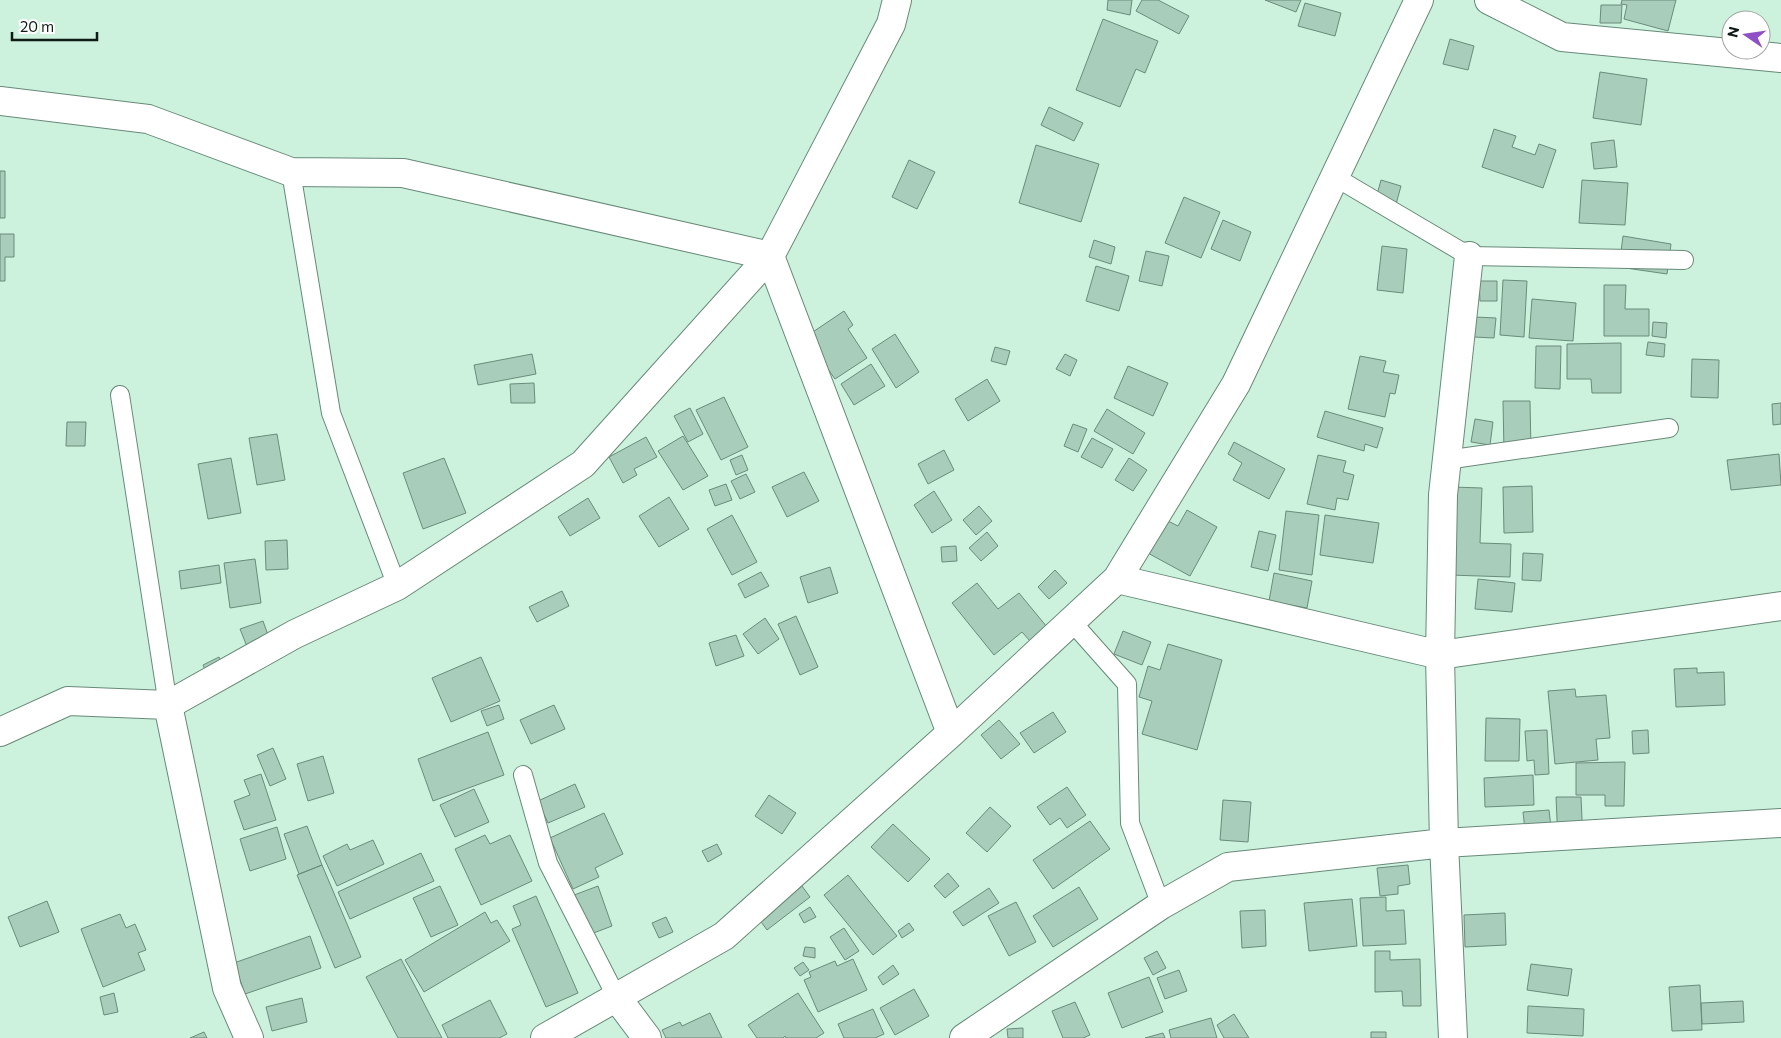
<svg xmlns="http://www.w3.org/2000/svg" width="1781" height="1038" font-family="Commissioner,sans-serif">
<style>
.building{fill:#a8cdba;stroke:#6a8c7b}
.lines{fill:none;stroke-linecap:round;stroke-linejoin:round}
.lane-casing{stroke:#678a78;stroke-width:20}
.street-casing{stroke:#678a78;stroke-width:30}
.lane{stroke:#fff;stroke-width:18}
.street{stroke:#fff;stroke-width:28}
</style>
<rect width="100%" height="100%" fill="#ccf1dd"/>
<path class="building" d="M1108,0H1132L1130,15L1107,10Z
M1142,0H1158L1189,16L1179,34L1136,11Z
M1265,0H1301L1296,12Z
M1622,0H1676L1668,31L1624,19L1627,5L1621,4Z
M1305,3L1341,13L1335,36L1298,26Z
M1601,5H1622L1621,23H1600Z
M1103,19L1158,41L1145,73L1136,69L1120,107L1076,90Z
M1450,39L1474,46L1468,70L1443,64Z
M1600,72L1647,79L1641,125L1593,118Z
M1049,107L1083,123L1074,141L1041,125Z
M1494,129L1516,136L1512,147L1535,155L1539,144L1556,150L1543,188L1482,167Z
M1614,140L1617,167L1594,169L1591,143Z
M1036,145L1099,164L1081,222L1019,203Z
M909,160L935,172L917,209L892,197Z
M0,171H5V218H0Z
M1381,180L1401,186L1395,208L1375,202Z
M1582,180L1628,183L1625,225L1579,223Z
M1184,197L1220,212L1201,258L1165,243Z
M1223,220L1251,232L1240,261L1211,249Z
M0,234H14V257H5V281H0Z
M1623,236L1671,244L1667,274L1619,267Z
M1094,240L1115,247L1111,264L1089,257Z
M1382,246L1407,249L1403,293L1377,290Z
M1146,251L1169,256L1162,286L1139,281Z
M1096,266L1129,276L1119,311L1086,301Z
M1503,280L1527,281L1524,337L1500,335Z
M1479,281H1497V301H1480Z
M1604,285H1626L1625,309H1649V336H1604Z
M1532,299L1576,303L1573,341L1529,338Z
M844,311L853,325L848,329L867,358L835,379L825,365L798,342Z
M1475,317L1496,318L1494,338L1474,337Z
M1653,322L1667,323L1666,338L1652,336Z
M895,334L919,372L896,388L872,349Z
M1648,342L1665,344L1664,357L1646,355Z
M1621,343V393H1592L1591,379H1567V344Z
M1536,346H1561L1560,389L1535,388Z
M995,347L1010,351L1006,365L991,361Z
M532,354L536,374L478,385L474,365Z
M1065,354L1077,360L1070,376L1056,369Z
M1360,356L1386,361L1383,372L1399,375L1395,394L1390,393L1385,417L1348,409Z
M1692,359L1719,360L1718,398L1691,397Z
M871,364L885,386L854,405L841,384Z
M1128,366L1168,383L1153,416L1114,398Z
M987,379L1000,401L968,421L955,399Z
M534,383L535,403H511L510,384Z
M724,397L748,447L721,460L696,410Z
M1503,401H1530L1531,452H1504Z
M1781,403V424L1773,425L1772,404Z
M690,408L703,434L688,442L674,416Z
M1107,409L1145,433L1133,454L1094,431Z
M1325,411L1383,428L1377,448L1365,444L1364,451L1317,437Z
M1475,419L1493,422L1490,445L1471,442Z
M67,422H86L85,446H66Z
M1073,424L1087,429L1078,452L1064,446Z
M277,434L285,480L257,485L249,438Z
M683,436L708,476L683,490L658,451Z
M646,437L657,457L634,469L637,475L623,483L609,457Z
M1092,438L1113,449L1102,468L1081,457Z
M1234,442L1285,469L1269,499L1233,480L1242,463L1228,454Z
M944,450L954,470L928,484L918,464Z
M1779,454L1781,485L1731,490L1727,460Z
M742,455L748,470L736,475L730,460Z
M1318,455L1346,461L1343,472L1354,475L1348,500L1337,498L1335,510L1307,504Z
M231,458L241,513L208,519L198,464Z
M444,458L466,513L423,529L403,473Z
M1129,458L1147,470L1133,491L1115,480Z
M804,472L819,501L787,517L772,487Z
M746,474L755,492L740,499L731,481Z
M726,484L732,500L715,506L709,490Z
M1532,486L1533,532L1504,533L1503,487Z
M1452,487L1482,488L1480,543L1511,544L1510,577L1449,575Z
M934,491L952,520L932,533L914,505Z
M669,497L689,529L659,547L639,516Z
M588,498L600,518L570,536L558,517Z
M979,506L992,521L976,535L963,520Z
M1187,510L1217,527L1190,576L1146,552L1164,519L1178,526Z
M1286,511L1319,515L1312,575L1279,570Z
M732,515L757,562L732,575L707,529Z
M1325,515L1379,523L1373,563L1320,555Z
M1259,531L1276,535L1268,571L1251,567Z
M987,532L998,546L981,561L969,548Z
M287,540L288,569L266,570L265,541Z
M956,546L957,561L942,562L941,547Z
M1523,553L1543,554L1541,581L1522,580Z
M255,559L261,603L230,608L224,563Z
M219,565L221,583L181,589L179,571Z
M830,567L838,593L808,603L800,577Z
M1055,570L1067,583L1049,599L1038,587Z
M761,572L769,586L745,598L738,584Z
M1274,573L1312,581L1307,608L1269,601Z
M1478,579L1515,583L1512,612L1475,609Z
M977,583L998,609L1019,593L1047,627L1030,641L1022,632L994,655L952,603Z
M562,591L569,606L537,622L529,607Z
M796,616L818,667L800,675L778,624Z
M765,618L779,639L758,654L743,634Z
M263,621L272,646L250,654L240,629Z
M1123,631L1151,642L1142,665L1114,654Z
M736,635L744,656L716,666L709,643Z
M1168,644L1222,660L1197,750L1142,734L1152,701L1139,697L1148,666L1160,670Z
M219,657L226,671L209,678L203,665Z
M481,657L500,701L451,722L432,678Z
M1697,668V673L1724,672L1725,705L1676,707L1674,669Z
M1575,689L1576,697L1606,695L1610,738L1596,739L1598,760L1555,764L1548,691Z
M499,705L504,719L487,726L481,711Z
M554,705L565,729L531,744L520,720Z
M1053,712L1066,732L1034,753L1020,733Z
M1486,718L1520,719L1519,761H1485Z
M999,720L1020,744L1001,759L981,735Z
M1547,730L1549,774L1535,775L1534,760L1527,761L1525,731Z
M1648,730L1649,753L1633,754L1632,731Z
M488,732L504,775L433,801L418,759Z
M273,748L286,779L270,786L257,755Z
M323,756L334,793L308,801L297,764Z
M1625,762L1624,806H1605V795H1576V763Z
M261,774L276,820L244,830L234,801L250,795L244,780Z
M1533,775L1534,805L1485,807L1484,778Z
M575,784L585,807L548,823L538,801Z
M1067,787L1086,815L1067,828L1060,818L1050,825L1037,807Z
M474,789L489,822L455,837L440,805Z
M769,795L796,813L782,834L755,816Z
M1556,797H1581L1583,841L1558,842Z
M1223,800L1251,802L1248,842L1220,840Z
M990,807L1011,826L987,852L966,833Z
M1549,810L1553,846L1527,848L1523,812Z
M604,813L623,854L595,868L599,877L573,889L550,838Z
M1090,821L1110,849L1053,889L1033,860Z
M893,824L930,859L908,882L871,847Z
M307,826L322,865L299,874L284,834Z
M277,827L286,859L250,871L240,839Z
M485,835L490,844L510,835L532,881L481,905L455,849Z
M373,840L384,864L337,886L323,856L347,844L350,850Z
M717,844L722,854L708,862L702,851Z
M421,853L434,881L350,919L338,892Z
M322,865L361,957L335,968L297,875Z
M1408,865L1410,884L1398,886V894L1380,896L1377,868Z
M948,873L959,886L945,898L934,886Z
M848,875L897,936L873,955L824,895Z
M440,886L458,925L431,937L413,898Z
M598,886L612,926L583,937L569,897Z
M802,886L810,897L767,930L759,919Z
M1079,887L1098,919L1053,947L1033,916Z
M989,888L999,903L963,926L953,912Z
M536,896L578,993L546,1007L512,929L521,925L513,906Z
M1386,897V911L1404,910L1406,944L1363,946L1360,898Z
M1352,899L1357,946L1309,951L1304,903Z
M47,901L59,932L20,947L8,917Z
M1016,902L1036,942L1009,956L988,916Z
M810,907L816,917L804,923L799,914Z
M1265,910L1266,946L1242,948L1240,911Z
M485,912L491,923L497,920L510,941L424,992L405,960Z
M1505,913L1506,945L1465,947L1464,915Z
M120,914L126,928L135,924L146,950L138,953L145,970L103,987L81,929Z
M666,917L673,932L659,938L652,923Z
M909,923L914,930L902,938L898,931Z
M844,928L859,951L845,960L830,937Z
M310,936L321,968L245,994L234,963Z
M805,947L815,948V958L803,956Z
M1157,951L1166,968L1153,975L1144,958Z
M1375,951H1390V960L1420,959L1421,1006H1403L1402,991L1375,992Z
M401,959L442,1038H398L366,977Z
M853,959L867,990L818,1012L804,980L811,977L809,972L835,961L837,966Z
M803,962L809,970L800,976L794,968Z
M1531,964L1572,969L1568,996L1527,990Z
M893,965L899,974L883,985L878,977Z
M1179,970L1187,991L1165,999L1157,978Z
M1149,977L1163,1012L1122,1028L1108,993Z
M1700,985L1702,1030L1672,1031L1669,987Z
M914,989L929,1016L895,1035L880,1008Z
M114,993L118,1012L104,1015L100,997Z
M798,993L824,1033L816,1038H786L785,1036L783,1038H757L748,1025Z
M302,998L307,1022L272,1031L266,1007Z
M490,1000L507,1034L499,1038H448L442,1025Z
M1743,1001L1744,1022L1702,1024L1701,1003Z
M1075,1002L1090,1035L1083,1038H1063L1052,1011Z
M1528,1006L1584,1009L1583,1036L1527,1033Z
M873,1009L884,1034L875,1038H844L838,1024Z
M710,1013L722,1038H666L662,1030L680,1022L682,1026Z
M1234,1014L1249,1038H1224L1217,1025Z
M1211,1018L1217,1038H1171L1169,1030Z
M1023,1028V1038H1008L1007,1029Z
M204,1032L207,1038H190Z
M1371,1032H1386V1038H1371Z
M1163,1033L1165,1038H1145Z"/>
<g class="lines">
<g class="lane-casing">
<path id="lane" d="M291,172L331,413L397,586
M1335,177L1469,256L1684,260
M120,395L168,705
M1446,460L1669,428
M1072,622L1127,684L1130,823L1161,905
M523,775L548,863L617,998"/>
</g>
<g class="street-casing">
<path id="street" d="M1489,0L1562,37L1781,58
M0,101L148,119L291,172L403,173L770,256L951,733
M1117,579L1440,655L1781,606
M168,705L227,988L249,1038
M0,732L68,701L168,705L295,634L397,586L583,464L770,256L891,24L897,0
M617,998L647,1038
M545,1038L724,936L951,733L1117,579L1236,384L1419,0
M964,1038L1161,905L1228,867L1444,843L1781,823
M1453,1038L1444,843L1440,655L1443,495L1469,256"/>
</g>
<use href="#lane" class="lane"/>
<use href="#street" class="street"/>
</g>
<g transform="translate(1746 35) rotate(283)"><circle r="24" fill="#ffffff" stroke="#9fa4a1"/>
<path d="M0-4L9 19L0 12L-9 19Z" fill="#8f50c5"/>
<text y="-8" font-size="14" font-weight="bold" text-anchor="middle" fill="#0e1c15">N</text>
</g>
<path d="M12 32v8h85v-8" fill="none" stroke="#0e1c15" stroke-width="2.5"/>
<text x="20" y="32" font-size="15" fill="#0e1c15" stroke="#ffffff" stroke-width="4" paint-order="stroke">20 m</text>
</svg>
